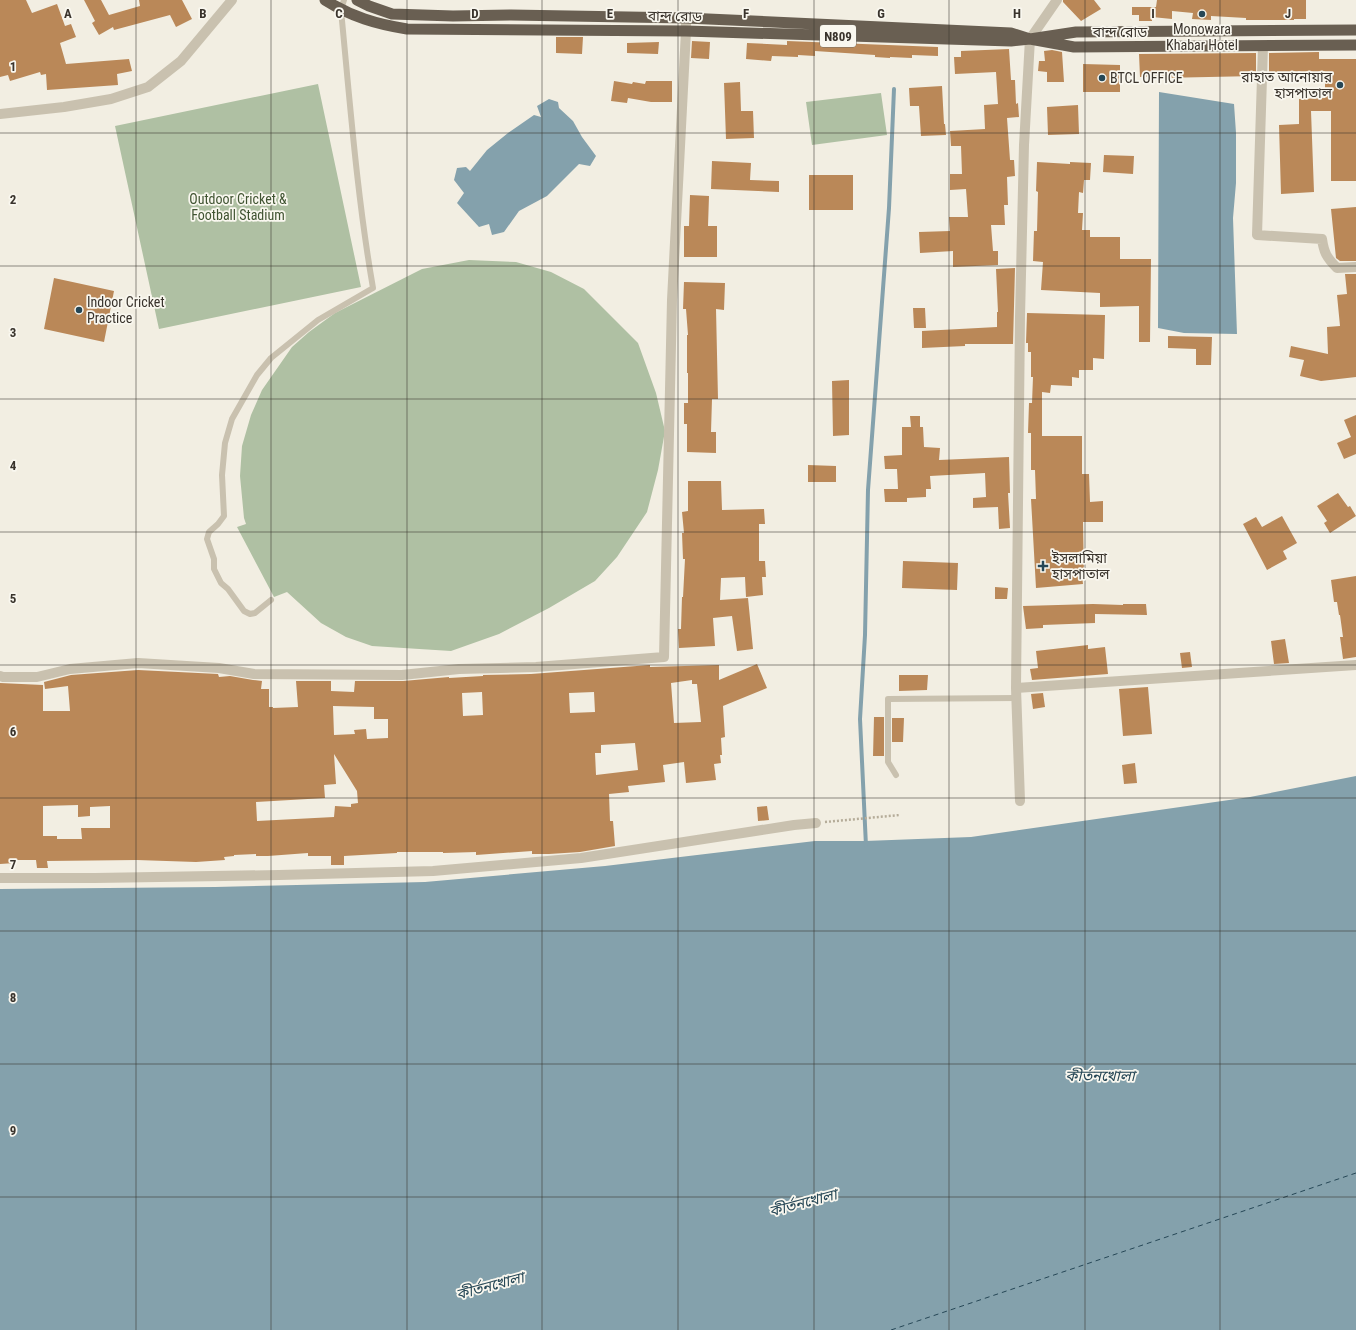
<svg xmlns="http://www.w3.org/2000/svg" width="1356" height="1330" font-family="'Roboto Condensed','Noto Sans Bengali',sans-serif">
<style>
.green{fill:#afc0a3}
.water{fill:#84a1ac}
.lines{fill:none;stroke-linecap:round;stroke-linejoin:round}
.stream{stroke:#84a1ac;stroke-width:4}
.ferry{stroke:#264756;stroke-width:1;stroke-dasharray:5 4;stroke-linecap:butt}
.building{fill:#ba8858;fill-rule:evenodd}
.path{stroke:#b5ac99;stroke-width:2.5;stroke-dasharray:2 2;stroke-linecap:butt}
.service{stroke:#c9c1af;stroke-width:6}
.minor{stroke:#c9c1af;stroke-width:10}
.trunk{stroke:#695f52;stroke-width:11}
.grid{fill:none;stroke:#39332c;stroke-width:1;stroke-opacity:0.55}
.poi-dot{fill:#264756;stroke:#f9f7ef;stroke-width:1.5}
.labels{text-anchor:middle;stroke-width:3.5;stroke-linejoin:round;paint-order:stroke}
.shield{fill:#f9f7ef;stroke:#736e66;stroke-width:1}
.shield-label{font-size:13px;font-weight:bold;fill:#39332c}
.street-label{font-size:14px;fill:#39332c;stroke:#f9f7ef}
.poi-label{font-size:14px;fill:#39332c;stroke:#f9f7ef;text-anchor:start}
.park-label{font-size:14px;fill:#405432;stroke:#f9f7ef}
.water-label{font-size:15px;font-style:italic;fill:#264756;stroke:#f9f7ef}
.grid-label{font-size:13px;text-anchor:middle;font-weight:bold;fill:#39332c;stroke:#f9f7ef;stroke-width:3.5;stroke-linejoin:round;paint-order:stroke}
</style>
<rect width="100%" height="100%" fill="#f2eee2"/>
<path class="green" d="M318,84L361,287L159,329L115,126Z
M881,93L887,135L812,145L806,102Z
M469,260L516,262L551,272L584,289L638,343L656,393L665,431L658,470L647,512L617,557L595,581L549,608L499,634L451,651L372,646L346,637L321,623L287,592L274,597L237,527L246,524L244,518L240,476L242,446L251,415L262,390L292,347L309,332L335,313L422,269Z"/>
<path class="water" d="M1159,92L1234,104L1236,133V183L1233,218L1237,334L1184,333L1158,328Z
M549,99L558,102L559,108L573,121L582,137L596,156L590,166L579,164L547,196L519,211L504,232L492,235L489,224L479,227L457,203L464,193L454,180L457,168L466,167L470,171L487,150L508,133L534,115L541,117L537,106Z
M1356,776V1330H0V889L215,887L425,882L605,866L815,841H865L971,837L1250,797Z"/>
<g class="lines">
<path class="stream" d="M866,846L860,719L865,635L868,490L889,208L894,89"/>
<path class="ferry" d="M891,1330L1356,1173"/>
</g>
<path class="building" d="M0,0H26L32,13L57,4L65,26L71,24L76,37L60,43L66,64L129,59L132,71L117,74L118,85L47,90L46,74L41,75L40,72L10,81L8,75L0,77Z
M84,0H101L109,15L140,6L139,0H182L192,19L176,27L170,15L114,30L113,27L99,35L92,23L95,21Z
M1063,0H1094L1101,9L1081,21L1063,2Z
M1157,0H1306V19H1294V20H1246V18L1211,16V20L1192,19L1193,13L1172,11V19L1152,17V21H1139V15H1132V7H1156Z
M556,37H583L582,54L556,53Z
M692,41L710,42L709,59L691,58Z
M787,41L938,47V56L912,55V58L890,57V58L875,57V55L815,51V56L798,55V57L772,56L771,61L746,59L747,43L787,45Z
M659,42L658,54L627,53V43Z
M1009,49L1011,80H1015L1016,104L1018,103L1019,117L1007,118L1010,160H1014L1015,176L1007,177L1008,205H1004L1005,225H991L993,251H998V265L953,267V251L920,253L919,232L950,231L949,217H968L966,189L950,190V174H962L961,146H951L950,131L985,129L984,105L998,104L996,72L955,74L954,57H961V51Z
M1052,50L1062,52L1064,82H1047V72L1038,71L1039,61H1045L1044,51Z
M1319,52V59H1356V181H1331V111H1311L1314,192L1281,194L1279,125L1299,124V99L1325,98V73H1269V53Z
M1256,53V76L1161,78V76L1140,77L1139,54Z
M1083,64L1120,65V92H1083Z
M614,81L632,84L633,82L645,84L646,81H672V102H651L628,98L627,103L611,101Z
M740,82L741,111H753L754,138L726,139L724,83Z
M942,86L944,124H945L946,135L921,136L919,106H910L909,88Z
M1078,105L1079,134L1048,135L1047,107Z
M1104,155L1134,156L1133,174L1103,172Z
M712,161L751,163L750,180L779,181V192L711,189Z
M1037,162L1070,164V162L1091,163L1090,180H1084L1083,193L1079,192L1078,213H1083L1082,230H1090V237H1120V259H1151L1150,342H1139V306L1100,307V293L1041,290L1043,262L1033,261L1034,231H1037L1038,192L1036,191Z
M809,175H853V210H809Z
M690,195L709,196L708,226H717V257H684V226H689Z
M1356,207V261H1340L1336,258L1331,209Z
M1015,268L1013,344H965V346L922,348V331L997,327V312H998L996,269Z
M1345,274H1356V377L1321,381L1300,376L1304,360L1289,357L1291,346L1328,354L1327,327L1340,326L1337,295L1347,294Z
M54,278L114,291L104,342L44,329Z
M684,282L725,283L724,310L716,309L718,399H712L711,432H716V453L687,452V424H684V403H688V373H687V335H688L686,309H683Z
M913,308H925L926,328H914Z
M1027,313L1105,315L1104,359L1093,358V370H1079V378L1072,377V386L1051,385L1050,393L1042,392V436H1082V474H1089L1090,502L1103,501V522H1083L1084,576H1082L1083,584L1036,588L1031,499H1036L1035,470H1031V433H1028L1029,403H1032L1033,377H1031V352H1028V343H1026Z
M1168,336L1212,337L1211,365H1196V349L1168,348Z
M849,380V435L833,436L832,381Z
M1356,415V454L1344,459L1337,443L1351,437L1344,420Z
M910,416H920V427H923L924,447L940,448L939,460L1009,457L1010,493H1008L1010,528L999,529L998,507L973,508V498L986,497L985,473L930,476L931,489H926V497L907,498V502H885L884,489H898L897,469H885L884,456L902,455V427H911Z
M808,465L836,466V482H808Z
M688,481H721L722,510L764,509L765,524H759V561H765L766,577H762L763,595L746,597L745,577L721,578L720,600L748,598L753,649L737,651L732,616L713,618L715,646L679,648L678,629H681L682,597H683L685,559H683L682,533H684L682,512L688,511Z
M1338,493L1348,507L1350,506L1356,516L1330,533L1324,523L1327,521L1317,506Z
M1282,516L1297,543L1283,551L1287,559L1267,570L1243,524L1256,517L1262,527Z
M903,561L958,563L957,590L902,588Z
M1356,576V657L1343,659L1340,637H1343L1340,615H1339L1337,602H1334L1331,580Z
M995,587L1008,588L1007,599H995Z
M1093,604L1123,605V604H1146L1147,615L1095,614V623L1043,625V628L1026,629L1023,606Z
M1285,639L1289,663L1274,664L1271,641Z
M1088,645V649L1105,647L1108,674L1032,680L1030,669L1038,668L1036,651Z
M1190,652L1192,667L1182,668L1180,653Z
M757,664L767,688L723,706L725,737L721,738L722,755H720L721,763L714,764L716,780L686,783L684,762L663,765L665,782L628,786L629,792L609,794L610,821H613L615,846L580,852L549,854H532V851L476,855V852L443,853V852H397V853L344,856V865H331V856H308V853L268,856H256V854L234,855V856L224,857L225,860L196,862L137,860L47,861L48,868H37L36,860H15V863L0,864V683L43,685V711H70L68,686L45,689L44,682L71,675L138,670L218,674L219,677L230,676L253,680L262,681L261,689H269V707H273V708L298,707L296,681H331V691L354,692L355,681H403L449,677V678L483,676V675L531,674L650,665V667L719,665V680ZM692,680V684H697L701,722L674,723L671,683ZM482,692L483,715L463,716L462,693ZM594,692L595,712L570,713L569,693ZM333,706L374,707V719H388V738L367,739L366,729L354,730L355,734L334,735ZM635,743L638,770L596,775L595,753H601V745ZM334,754L357,791L358,803L351,804V807L335,806L334,817L257,821L256,802L325,798L324,785L336,784ZM78,805V817L90,816V807L110,806V828H81L82,839H57V836H43V806Z
M899,675H928L927,690L899,691Z
M1148,687L1152,734L1123,736L1119,689Z
M1043,693L1045,707L1033,709L1031,694Z
M874,717H884V756H873Z
M892,718H904L903,742H892Z
M1135,763L1137,783L1124,784L1122,765Z
M767,806L769,820L758,821L757,807Z"/>
<g class="lines">
<path class="path" d="M825,822L900,815"/>
<path class="service" d="M271,600L255,613L250,614L244,611L228,589L221,583L214,569V559L207,539L209,532L218,524L224,516L222,475L225,443L232,419L257,375L271,358L318,320L373,288C357,196 350,103 341,10L344,0
M896,775L888,762V699L1016,698"/>
<path class="minor" d="M1057,0L1030,39L1024,145L1020,317L1016,688L1356,665
M1263,46L1257,235L1322,239C1324,253 1327,258 1337,268L1356,267
M0,114L64,107L111,99L148,87L181,61L232,0
M0,676L3,677H37L70,669L138,663L219,668L254,674L402,675L459,669L536,667L664,657L672,300L686,31V18
M1016,688L1020,801
M0,878H95L279,875L433,871L581,858L794,825L816,823"/>
<path class="trunk" d="M325,0C352,17 376,24 407,29L686,31L1011,41L1030,39L1074,47L1356,45
M357,0L369,6L392,14L453,16L511,15L686,18L1011,33L1030,39L1076,32L1356,30"/>
</g>
<path class="grid" d="M136,0V1330M271,0V1330M407,0V1330M542,0V1330M678,0V1330M814,0V1330M949,0V1330M1085,0V1330M1220,0V1330M0,133H1356M0,266H1356M0,399H1356M0,532H1356M0,665H1356M0,798H1356M0,931H1356M0,1064H1356M0,1197H1356"/>
<g class="poi-dot">
<circle cx="1202" cy="14" r="4"/>
<circle cx="1102" cy="78" r="4"/>
<circle cx="1340" cy="85" r="4"/>
<circle cx="79" cy="310" r="4"/>
<path d="M1041 560h4v4h4v4h-4v4h-4v-4h-4v-4h4z"/>
</g>
<g class="labels">
<rect class="shield" x="820" y="25" width="36" height="22" rx="3"/>
<g class="shield-label">
<text x="838" y="41">N809</text>
</g>
<g class="street-label">
<text transform="translate(675 16) rotate(1)" y="5">বান্দ রোড</text>
<text x="1120" y="37">বান্দ রোড</text>
</g>
<g class="poi-label">
<text x="1202" y="34" text-anchor="middle">Monowara<tspan x="1202" dy="16">Khabar Hotel</tspan></text>
<text x="1332" y="82" text-anchor="end">রাহাত আনোয়ার<tspan x="1332" dy="16">হাসপাতাল</tspan></text>
<text x="1110" y="83">BTCL OFFICE</text>
<text x="87" y="307">Indoor Cricket<tspan x="87" dy="16">Practice</tspan></text>
<text x="1052" y="563">ইসলামিয়া<tspan x="1052" dy="16">হাসপাতাল</tspan></text>
</g>
<g class="park-label">
<text x="238" y="204">Outdoor Cricket &amp;<tspan x="238" dy="16">Football Stadium</tspan></text>
</g>
<g class="water-label">
<text x="1100" y="1081">কীর্তনখোলা</text>
<text transform="translate(803 1203) rotate(-15)" y="5">কীর্তনখোলা</text>
<text transform="translate(490 1286) rotate(-15)" y="5">কীর্তনখোলা</text>
</g>
</g>
<g class="grid-label">
<text x="68" y="18">A</text>
<text x="203" y="18">B</text>
<text x="339" y="18">C</text>
<text x="475" y="18">D</text>
<text x="610" y="18">E</text>
<text x="746" y="18">F</text>
<text x="881" y="18">G</text>
<text x="1017" y="18">H</text>
<text x="1153" y="18">I</text>
<text x="1288" y="18">J</text>
<text x="13" y="71">1</text>
<text x="13" y="204">2</text>
<text x="13" y="337">3</text>
<text x="13" y="470">4</text>
<text x="13" y="603">5</text>
<text x="13" y="736">6</text>
<text x="13" y="869">7</text>
<text x="13" y="1002">8</text>
<text x="13" y="1135">9</text>
</g>
</svg>
